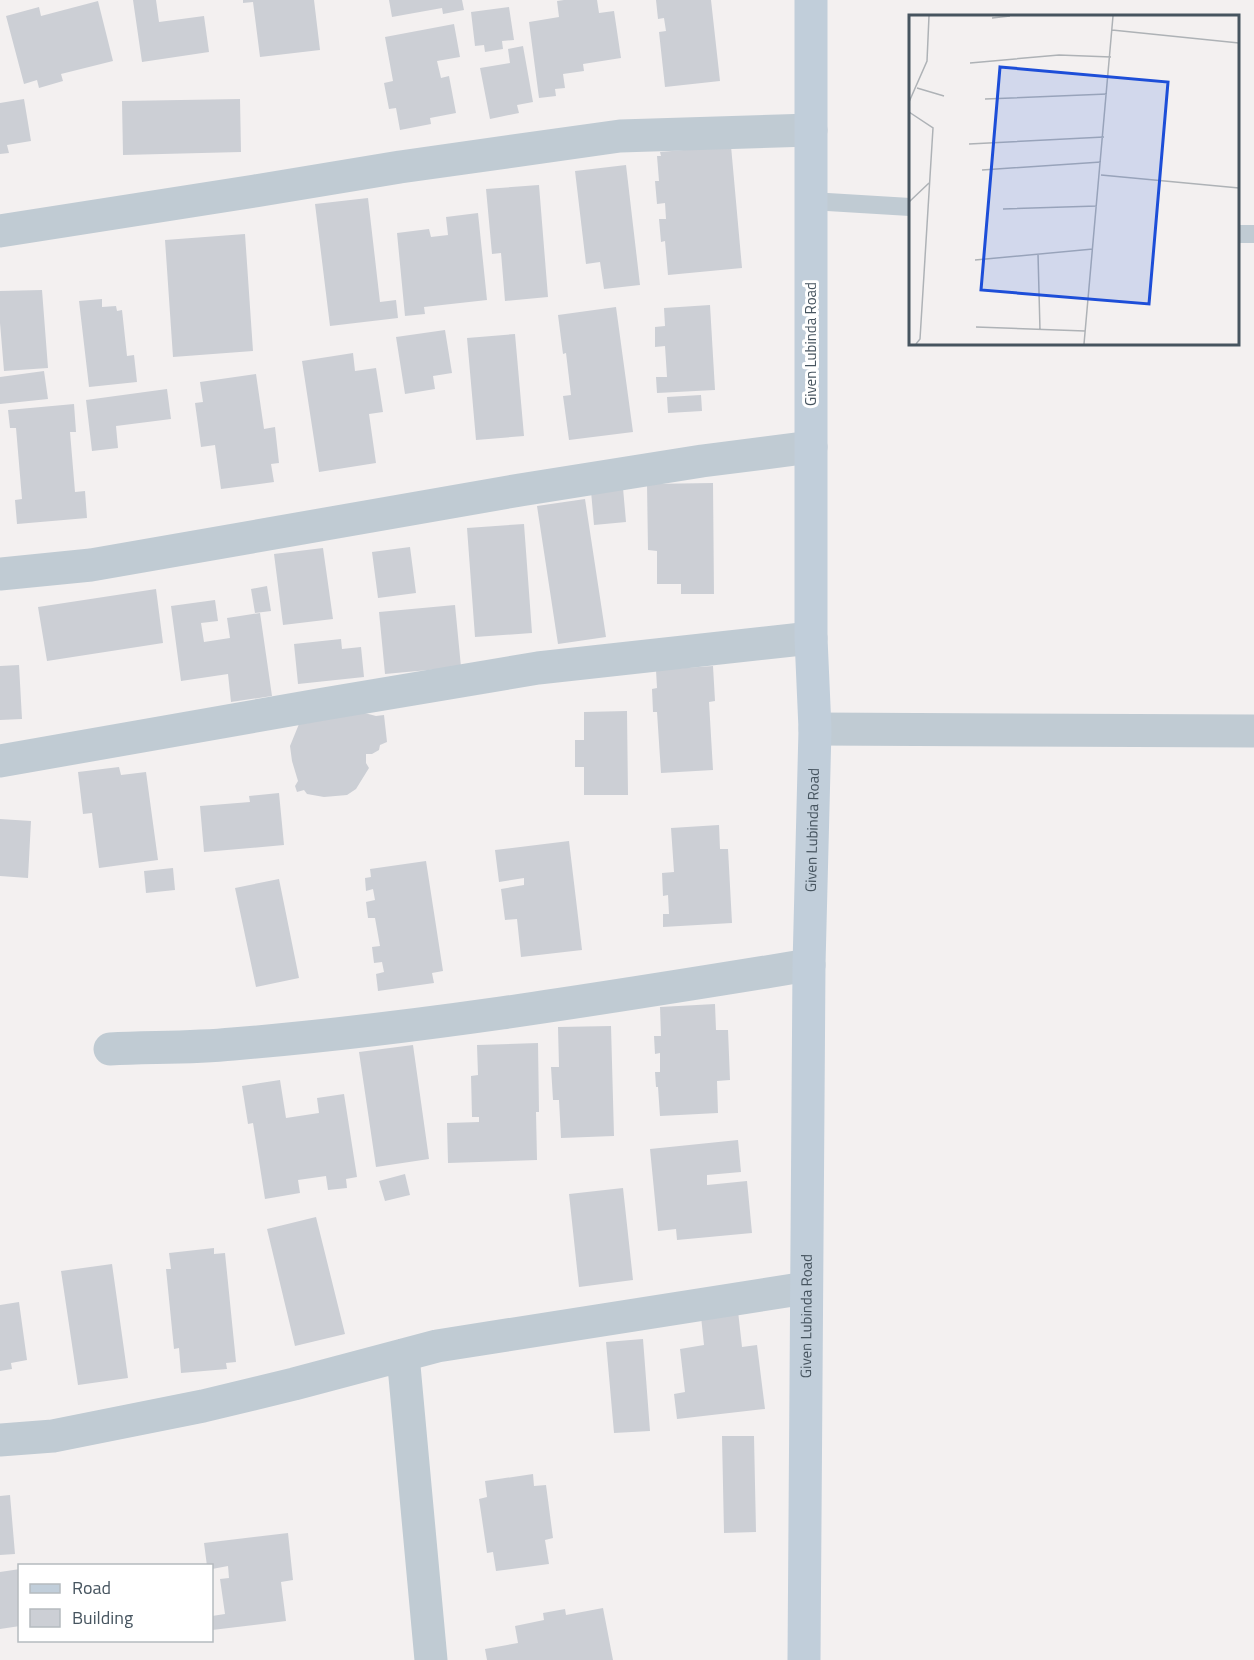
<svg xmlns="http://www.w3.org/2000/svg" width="1254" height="1660" font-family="'Titillium Web',sans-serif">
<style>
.building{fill:#cccfd5}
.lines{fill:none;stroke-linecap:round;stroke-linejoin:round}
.lane{stroke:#c0cbd3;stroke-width:18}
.street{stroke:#c0cbd3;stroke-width:33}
.secondary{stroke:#c1ceda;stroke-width:33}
.labels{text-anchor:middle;stroke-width:6;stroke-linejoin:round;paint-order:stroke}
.street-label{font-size:15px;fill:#46545f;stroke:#fff}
.inset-road{fill:none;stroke:#aeb2b6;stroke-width:1.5}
.view{fill:#1d4ed8;fill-opacity:0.15;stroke:#1d4ed8;stroke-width:3}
.inset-edge{fill:none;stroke:#46545f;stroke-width:3}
</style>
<rect width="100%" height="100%" fill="#f3f0f0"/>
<path class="building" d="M133,0H156L159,22L204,16L209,52L142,62Z
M243,0H314L320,50L260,57L253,2L243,3Z
M389,0H462L464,10L443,14L442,8L392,17Z
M564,0H597L599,13L614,11L621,58L583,64L584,71L563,74L565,88L555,89L556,96L539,98L529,22L559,17L557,1Z
M656,0H711L720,81L665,87L659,32L666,31L664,18L658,19Z
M98,1L113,61L61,74L63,81L39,88L37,80L24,84L6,16L39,7L41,16Z
M509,7L514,40L502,41L503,49L485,52L484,45L475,46L471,12Z
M454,24L460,57L437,61L441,78L449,76L456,113L430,118L431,124L400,130L396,108L389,109L384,83L393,81L385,37Z
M523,46L533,102L517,105L519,113L490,119L480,68L510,63L508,49Z
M24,99L31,141L7,145L9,153L0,154V103Z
M240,99L241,152L123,155L122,101Z
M731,146L742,268L668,275L665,241L661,242L659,219H666L665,203L657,204L655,181H659L657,156H661L660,152Z
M626,165L640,285L604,289L600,262L586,264L575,171Z
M539,185L548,297L505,301L501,253L492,254L486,189Z
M368,198L380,302L396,300L398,318L330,326L315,204Z
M478,213L487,300L424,307L425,314L405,316L397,233L429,229L431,237L448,235L446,217Z
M245,234L253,351L173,357L165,240Z
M42,290L48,368L4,371L0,323V291Z
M102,299V307L116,306L117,311L122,310L127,356L134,355L137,382L89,387L79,301Z
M710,305L715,390L657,393L656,377H667L665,346L655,347V327L665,326L664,308Z
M616,307L633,432L569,440L563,396L571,395L566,353L563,354L558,315Z
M445,330L452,373L433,376L435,389L405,394L396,337Z
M515,334L524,436L476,440L467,338Z
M353,353L355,371L376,368L383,412L369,414L376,463L319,472L302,361Z
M44,371L48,399L0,404V377Z
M256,374L264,429L275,427L279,463L271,464L274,482L221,489L215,445L201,447L195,403L203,402L200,382Z
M167,389L171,419L116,426L118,448L92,451L86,400Z
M701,395L702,411L668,413L667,397Z
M74,404L76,432H70L75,492L85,491L87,518L17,524L15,500L22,499L16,428H10L8,410Z
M713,483L714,594H681V584H657V551L648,550L647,484Z
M623,488L626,522L594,525L591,491Z
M585,499L606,637L558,644L537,506Z
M524,524L532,633L475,637L467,528Z
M410,547L416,593L378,598L372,552Z
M323,548L333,619L283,625L274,554Z
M267,586L271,611L255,613L251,589Z
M156,589L163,643L47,661L38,607Z
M215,600L218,621L201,623L204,642L230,638L227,618L260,613L272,696L231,702L228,674L181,681L171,606Z
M455,605L461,667L385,674L379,612Z
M341,639L342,649L361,647L364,677L298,684L294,644Z
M19,665L22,719L0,720V666Z
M713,666L715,701L709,702L713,770L661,773L657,712H653L652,689L657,688L656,670Z
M357,711L376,716L384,715L387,742L380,745L379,750L372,754H366V763L369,768L356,789L347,795L324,797L307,794L304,790L297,792L295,786L298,781L292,761L290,746L299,724Z
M627,711L628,795H584V767H575V740H584V712Z
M119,767L121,775L146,772L158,860L99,868L92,813L83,814L78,772Z
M279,793L284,845L204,852L200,806L250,802L249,796Z
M0,819L31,821L28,878L0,876Z
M719,825L720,849H728L732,923L663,927V914H669L668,895L663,896L662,873L674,872L671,828Z
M569,841L582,950L521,957L517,919L505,920L501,889L524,885V878L499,882L495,850Z
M426,861L443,971L432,973L434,983L378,991L376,974L384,972L382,962L374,963L372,947L380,946L375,918H368L366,902L375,900L373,889L366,891L365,878L371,877L370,869Z
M173,868L175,890L146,893L144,871Z
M279,879L299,978L256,987L235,888Z
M715,1004L716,1030H728L730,1080L717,1081L718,1113L660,1116L658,1087H656L655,1072H660V1053L655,1054L654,1036H661L660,1007Z
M611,1026L614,1136L561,1138L559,1100H553L551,1067H559L558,1027Z
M538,1043L539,1112H536L537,1160L448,1163L447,1123L479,1122V1117H472L471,1076L478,1075L477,1045Z
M413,1045L429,1159L376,1167L359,1052Z
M280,1080L286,1118L319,1113L317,1098L344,1094L357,1177L346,1179L347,1188L328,1190L326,1176L298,1180L300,1193L265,1199L253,1123L248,1124L242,1086Z
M738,1140L741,1172L707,1175V1185L747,1181L752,1233L677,1240L676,1229L658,1231L650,1149Z
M405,1174L410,1195L385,1201L379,1181Z
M623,1188L633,1280L579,1287L569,1194Z
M316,1217L345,1334L295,1346L267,1229Z
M214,1248V1254L225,1253L236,1362L226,1363L227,1369L181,1373L179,1348L174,1349L166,1269H171L169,1253Z
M112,1264L128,1378L78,1385L61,1271Z
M19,1302L27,1360L11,1363L12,1369L0,1371V1305Z
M737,1302L742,1347L757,1345L765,1409L677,1419L674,1394L685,1392L680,1349L704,1345L700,1307Z
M643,1339L650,1431L614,1433L606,1342Z
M722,1436H754L756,1532L724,1533Z
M533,1474L534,1486L546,1485L553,1538L545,1540L549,1564L496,1571L493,1552L487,1553L479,1499L487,1497L485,1481Z
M10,1495L15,1554L0,1555V1496Z
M288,1533L293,1580L281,1582L286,1621L212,1630V1616L225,1614L220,1579L229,1578L228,1566L212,1569V1566H207L204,1543Z
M20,1569V1626L0,1629V1572Z
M603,1608L613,1660H487L485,1649L518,1643L515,1626L544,1620L543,1613L565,1609L566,1615Z"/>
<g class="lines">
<path class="lane" d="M811,201L910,207
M1238,234H1254"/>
<path class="street" d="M0,231L255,191L400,167L620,136L811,130
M0,574L91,565L520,490L702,461L811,447
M815,729L1254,731
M0,761L324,704L538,668L811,638
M110,1049C151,1047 192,1048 233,1044C426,1028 617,996 809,965
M403,1355L431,1660
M0,1440L53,1436L203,1406L294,1384L437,1346L806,1288"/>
<path class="secondary" id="s1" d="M804,1660L809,965L815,729L811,638V0"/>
</g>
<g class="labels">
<g class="street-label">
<text transform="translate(811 344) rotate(-90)" y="5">Given Lubinda Road</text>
<text dy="5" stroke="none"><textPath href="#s1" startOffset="830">Given Lubinda Road</textPath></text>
<text dy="5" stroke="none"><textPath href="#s1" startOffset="344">Given Lubinda Road</textPath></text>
</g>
</g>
<g transform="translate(909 15)">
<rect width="330" height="330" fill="#f3f0f0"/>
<path class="inset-road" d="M83,3L101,1M203,15L330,28M61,48L150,40L202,42M8,73L35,81M76,84L198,79M0,87L18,46L20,1M0,97L24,113L11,324L7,329M60,129L195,122M73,155L192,147M192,160L330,173M0,187L20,168M94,194L188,191M129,239L131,315M66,245L184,234M67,312L176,316M175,329L204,1"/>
<path class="view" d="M91,52L259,67L240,289L72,275Z"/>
<rect width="330" height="330" class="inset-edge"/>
</g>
<rect x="18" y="1564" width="195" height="78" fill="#ffffff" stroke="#b5bbbf" stroke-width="1.5"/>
<rect x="30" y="1584" width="30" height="9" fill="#c1ceda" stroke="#b5bbbf" stroke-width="1.5"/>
<text x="72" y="1594" font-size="18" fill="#46545f">Road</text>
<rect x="30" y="1609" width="30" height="18" fill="#cccfd5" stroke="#b5bbbf" stroke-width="1.5"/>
<text x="72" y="1624" font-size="18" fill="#46545f">Building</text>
</svg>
